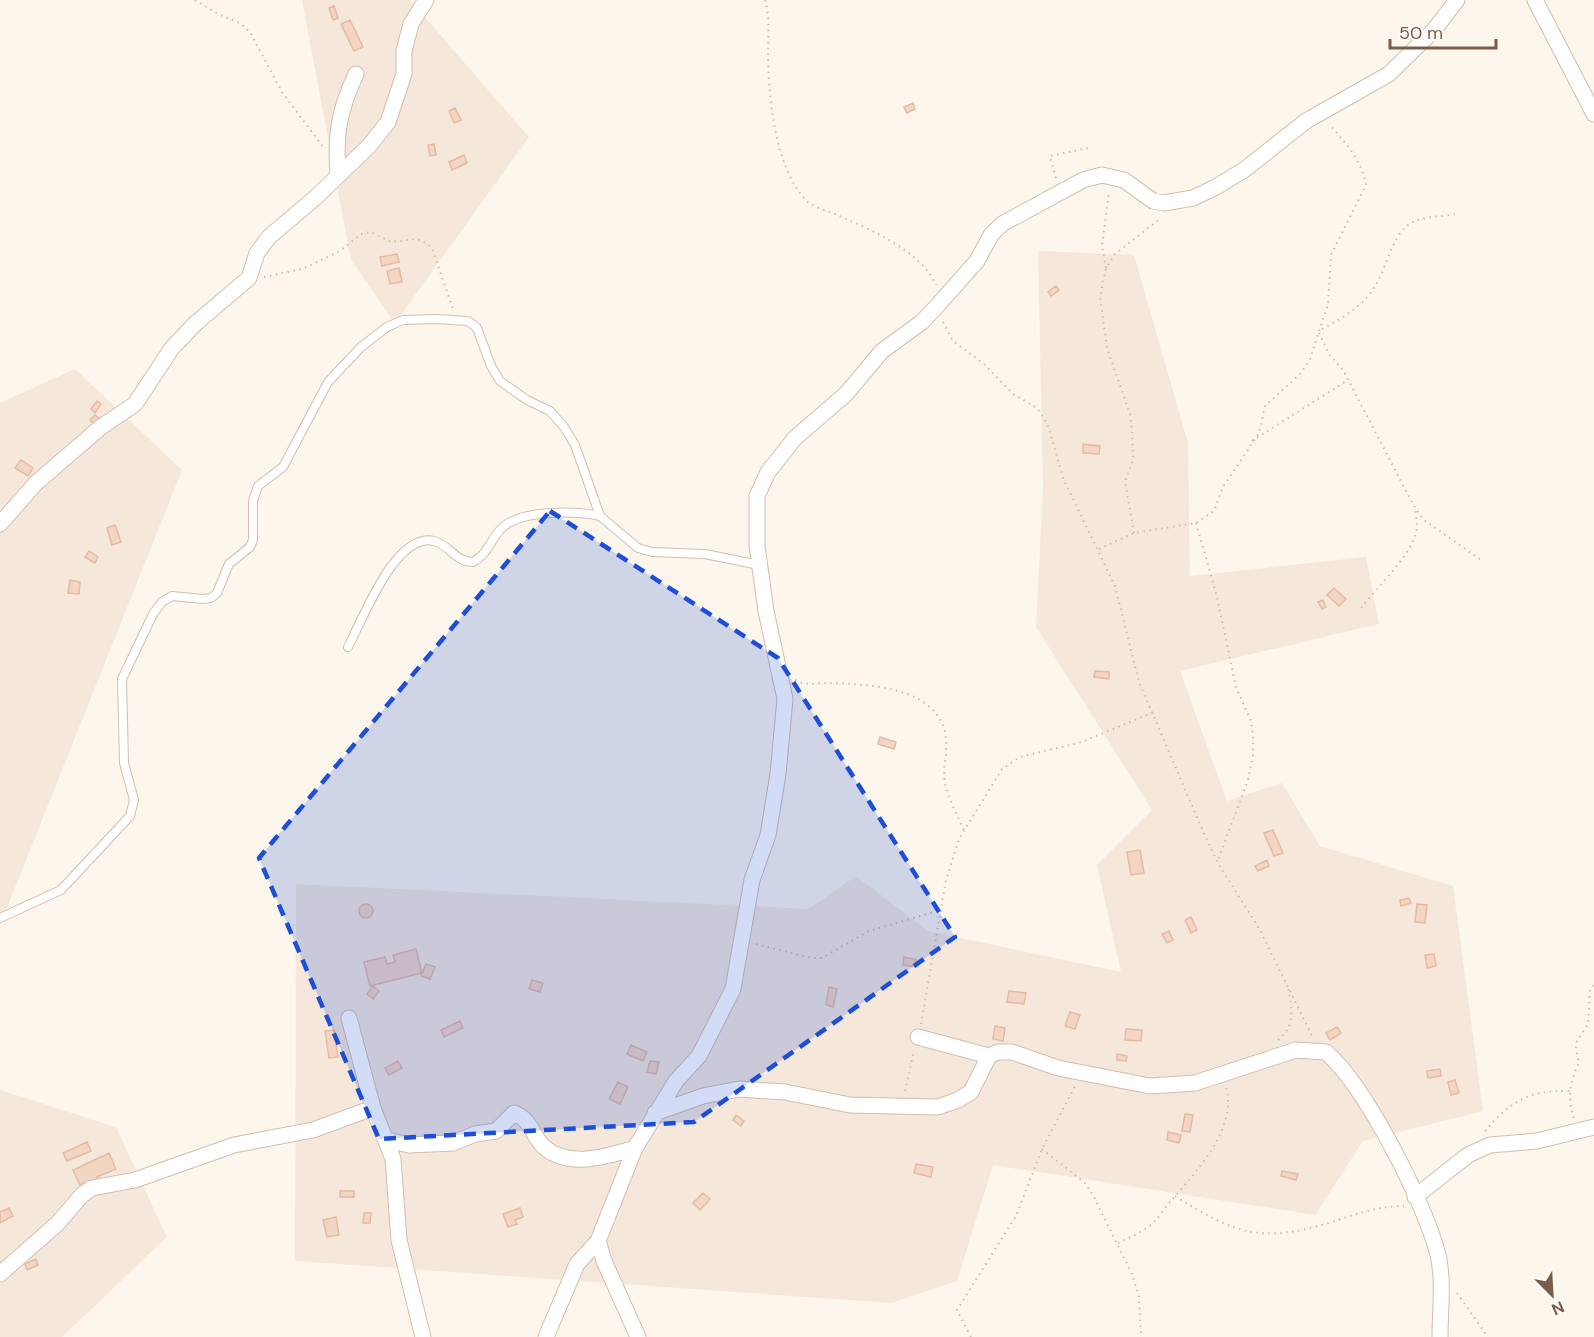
<svg xmlns="http://www.w3.org/2000/svg" width="1594" height="1337" font-family="'DM Sans',sans-serif">
<style>
.residential{fill:#f5e8da}
.building{fill:#f3d5c3;stroke:#e6bba3;stroke-width:1.5}
.lines{fill:none;stroke-linecap:round;stroke-linejoin:round}
.service-casing{stroke:#d1beb0;stroke-width:10}
.minor-casing{stroke:#d1beb0;stroke-width:17}
.path{stroke:#d9b8a5;stroke-width:2;stroke-dasharray:1.5 4.5;stroke-linecap:butt}
.service{stroke:#fff;stroke-width:8}
.minor{stroke:#fff;stroke-width:15}
.marked{fill:#1d4ed8;fill-opacity:0.2;stroke:#1d4ed8;stroke-width:4.5;stroke-dasharray:12 8;stroke-linejoin:round}
</style>
<rect width="100%" height="100%" fill="#fdf6ec"/>
<path class="residential" d="M302,0H410L529,137L395,323L351,260Z
M1038,251L1134,255L1188,443L1190,576L1366,557L1379,624L1180,671L1227,801L1282,783L1320,846L1453,886L1483,1111L1363,1141L1315,1215L993,1165L957,1281L891,1303L295,1261L296,884L808,909L856,876L928,931L1121,972L1097,865L1152,810L1036,627L1043,488Z
M75,369L182,470L0,925V403Z
M0,1090L116,1127L167,1237L62,1337H0Z"/>
<path class="building" d="M334,6L338,18L333,20L329,8Z
M350,20L363,47L354,51L341,24Z
M913,103L915,109L907,113L904,107Z
M455,108L461,120L454,123L449,111Z
M434,144L436,155L430,156L428,145Z
M464,155L467,163L452,170L449,162Z
M397,254L399,262L382,266L380,257Z
M399,268L402,282L390,284L387,271Z
M1056,286L1059,290L1051,296L1048,292Z
M97,401L101,404L95,413L91,409Z
M95,415L102,421L97,427L90,420Z
M1083,444L1100,446L1099,454L1083,453Z
M21,460L33,468L28,476L15,468Z
M115,525L121,542L112,545L107,528Z
M89,551L98,557L95,563L85,557Z
M70,580L80,582L79,594L68,593Z
M1334,588L1346,599L1339,606L1327,595Z
M1323,600L1326,607L1322,609L1318,602Z
M1095,671L1109,672V679L1094,677Z
M880,737L896,742L894,749L878,744Z
M1273,830L1283,853L1274,856L1264,833Z
M1140,850L1144,873L1131,875L1127,852Z
M1267,860L1269,866L1258,871L1255,866Z
M1409,898L1411,903L1401,906L1400,900Z
M1417,904L1427,905L1425,923L1415,922Z
M359 911a7 7 0 1 1 14 0a7 7 0 1 1-14 0Z
M1191,917L1197,930L1191,933L1185,920Z
M1169,931L1173,940L1167,943L1162,934Z
M416,949L422,973L370,986L364,962L385,957L387,964L395,962L393,955Z
M1434,954L1436,966L1427,968L1425,955Z
M904,957L917,960L916,967L903,965Z
M426,964L435,967L430,979L421,976Z
M532,980L543,983L540,992L529,989Z
M373,986L379,991L373,999L367,994Z
M829,987L837,989L833,1007L826,1005Z
M1009,991L1026,993L1024,1004L1007,1002Z
M1070,1012L1080,1015L1075,1029L1065,1026Z
M460,1021L463,1028L444,1037L441,1030Z
M995,1026L1005,1028L1003,1041L993,1039Z
M1337,1027L1341,1033L1330,1040L1326,1033Z
M1126,1029L1142,1030L1141,1041L1125,1040Z
M334,1030L338,1057L329,1058L325,1031Z
M631,1045L647,1052L643,1061L627,1054Z
M1117,1054L1127,1056L1126,1061L1117,1060Z
M398,1061L402,1068L389,1075L385,1068Z
M650,1061L659,1062L656,1074L647,1072Z
M1440,1069L1441,1076L1428,1078L1427,1071Z
M1455,1080L1459,1093L1451,1095L1448,1082Z
M618,1082L628,1087L620,1104L609,1099Z
M1185,1114L1193,1115L1190,1132L1182,1131Z
M736,1115L744,1121L741,1126L733,1120Z
M1168,1132L1181,1135L1179,1143L1167,1140Z
M87,1142L91,1151L67,1161L63,1153Z
M109,1153L116,1169L97,1177L99,1182L86,1188L84,1183L80,1185L73,1170Z
M916,1164L933,1167L931,1177L914,1173Z
M1282,1171L1298,1174L1296,1180L1281,1176Z
M340,1191H354V1197H340Z
M703,1193L710,1199L700,1210L693,1203Z
M9,1208L13,1216L0,1223V1212Z
M520,1208L523,1217L515,1220L517,1224L508,1227L503,1214Z
M364,1213H371L370,1223H363Z
M336,1217L339,1235L327,1237L323,1220Z
M36,1259L38,1265L27,1270L25,1264Z"/>
<g class="lines">
<g class="service-casing">
<path id="service" d="M348,647C362,621 395,532 434,541C450,545 455,562 473,562C487,555 490,541 500,530C518,509 575,511 600,516
M0,918L61,890L130,816L134,800L124,763L122,679L153,614L162,602L172,596L203,599L211,598L217,593L229,564L250,547L253,540V501L258,486L283,467L328,382L361,347L387,327L403,320L436,319L468,321L477,328L491,366L500,381L527,400L550,411L564,427L575,445L600,516L638,548L652,552L705,554L759,565"/>
</g>
<g class="minor-casing">
<path id="minor" d="M1535,0L1594,114
M338,175C335,135 339,110 356,74
M0,524L36,483L101,427L135,404L172,348L196,323L249,278L257,253L269,237L315,198L369,146L388,122L404,74V51L411,24L426,0
M349,1018L373,1108L393,1159L399,1240L423,1337
M918,1037L989,1056
M655,1113L703,1096L739,1089L785,1092L850,1105L938,1107L958,1100L971,1092L989,1056L998,1052H1012L1058,1068L1150,1086L1195,1083L1296,1050L1326,1052C1366,1087 1425,1203 1438,1255C1444,1280 1440,1311 1440,1337
M387,1140L409,1145L453,1143L475,1134L496,1131L514,1113C532,1120 532,1136 544,1147C569,1169 608,1156 635,1148
M1415,1197L1468,1155L1490,1145L1537,1141L1594,1127
M0,1274L57,1224L82,1195L92,1188L135,1180L234,1145L313,1130L373,1108
M546,1337L577,1264L598,1241
M638,1337L604,1261L598,1241L635,1148L676,1081L699,1056L733,989L752,880L768,835L778,774L785,699L766,611L757,546V496L768,472L795,438L846,394L882,351L922,322L937,306L977,261L991,235L1002,224L1083,180L1102,175L1124,180L1153,201L1164,203L1193,198L1216,187L1244,170L1306,121L1389,74L1434,30L1457,0"/>
</g>
<path class="path" d="M195,0L218,14L240,23L250,32L282,92L323,147
M765,0C770,16 768,34 768,50C768,93 774,166 805,199C813,208 826,210 837,215C871,230 920,250 936,285
M1056,178L1050,156L1088,148
M1106,268L1102,246L1109,191
M264,277L302,269L340,251L361,234L371,232L391,242L417,239L428,244L433,251L453,309
M943,322L953,341L984,364L1013,394L1037,408L1048,425L1063,478L1115,586L1139,682L1202,829L1219,865L1260,930L1312,1036
M1322,329C1344,317 1364,306 1377,283C1387,266 1391,239 1407,226C1418,216 1441,217 1455,214
M1319,333L1329,354L1343,370L1415,508L1424,520L1481,560
M1252,441L1348,380
M1196,523L1216,593L1236,687L1251,721L1253,735V756L1248,780L1218,860
M1134,533L1125,481L1133,460L1132,430L1130,414L1107,348L1100,297L1106,268L1115,254L1161,218
M1099,549L1134,533L1196,523L1214,511L1223,487L1259,433L1265,406L1301,373L1310,359L1328,304L1331,255L1366,185C1363,162 1344,141 1329,124
M1361,608C1377,587 1409,558 1416,533C1418,525 1416,517 1415,509
M795,680C806,686 815,683 827,683C865,684 930,686 944,728C950,747 942,765 945,783C948,799 958,816 964,831
M756,944L811,958H822L869,931L941,910
M921,1024L946,880L959,839L1002,769L1020,757L1082,742L1154,712
M1278,1040C1296,1026 1292,1008 1288,988
M905,1091L914,1050
M1574,1118C1567,1098 1570,1081 1579,1063L1576,1048L1577,1041L1588,1024L1590,991L1594,985
M1485,1131C1512,1100 1529,1090 1570,1091
M1042,1149L1085,1183L1093,1195L1131,1272L1139,1296L1141,1337
M1175,1196C1235,1234 1261,1244 1332,1222C1356,1214 1378,1206 1404,1206
M1118,1243C1130,1237 1144,1232 1154,1222C1160,1216 1165,1207 1171,1201C1195,1173 1238,1128 1226,1088
M1457,1293L1488,1337
M971,1337L957,1310L1016,1216L1042,1149L1075,1086"/>
<use href="#service" class="service"/>
<use href="#minor" class="minor"/>
</g>
<path class="marked" d="M550,511L778,658L955,937L694,1122L379,1139L259,858Z"/>
<g transform="translate(1552 1295) rotate(156)" stroke="#fffaf3" stroke-width="4.5" paint-order="stroke">
<path d="M0-4.5L10 22L0 15L-10 22Z" fill="#7a5c4d"/>
<text y="-9" font-size="16" font-weight="bold" text-anchor="middle" fill="#7a5c4d">N</text>
</g>
<path d="M1390 39v9h106v-9" fill="none" stroke="#7a5c4d" stroke-width="3"/>
<text x="1399" y="39" font-size="18" fill="#7a5c4d" stroke="#fffaf3" stroke-width="4.5" paint-order="stroke">50 m</text>
</svg>
